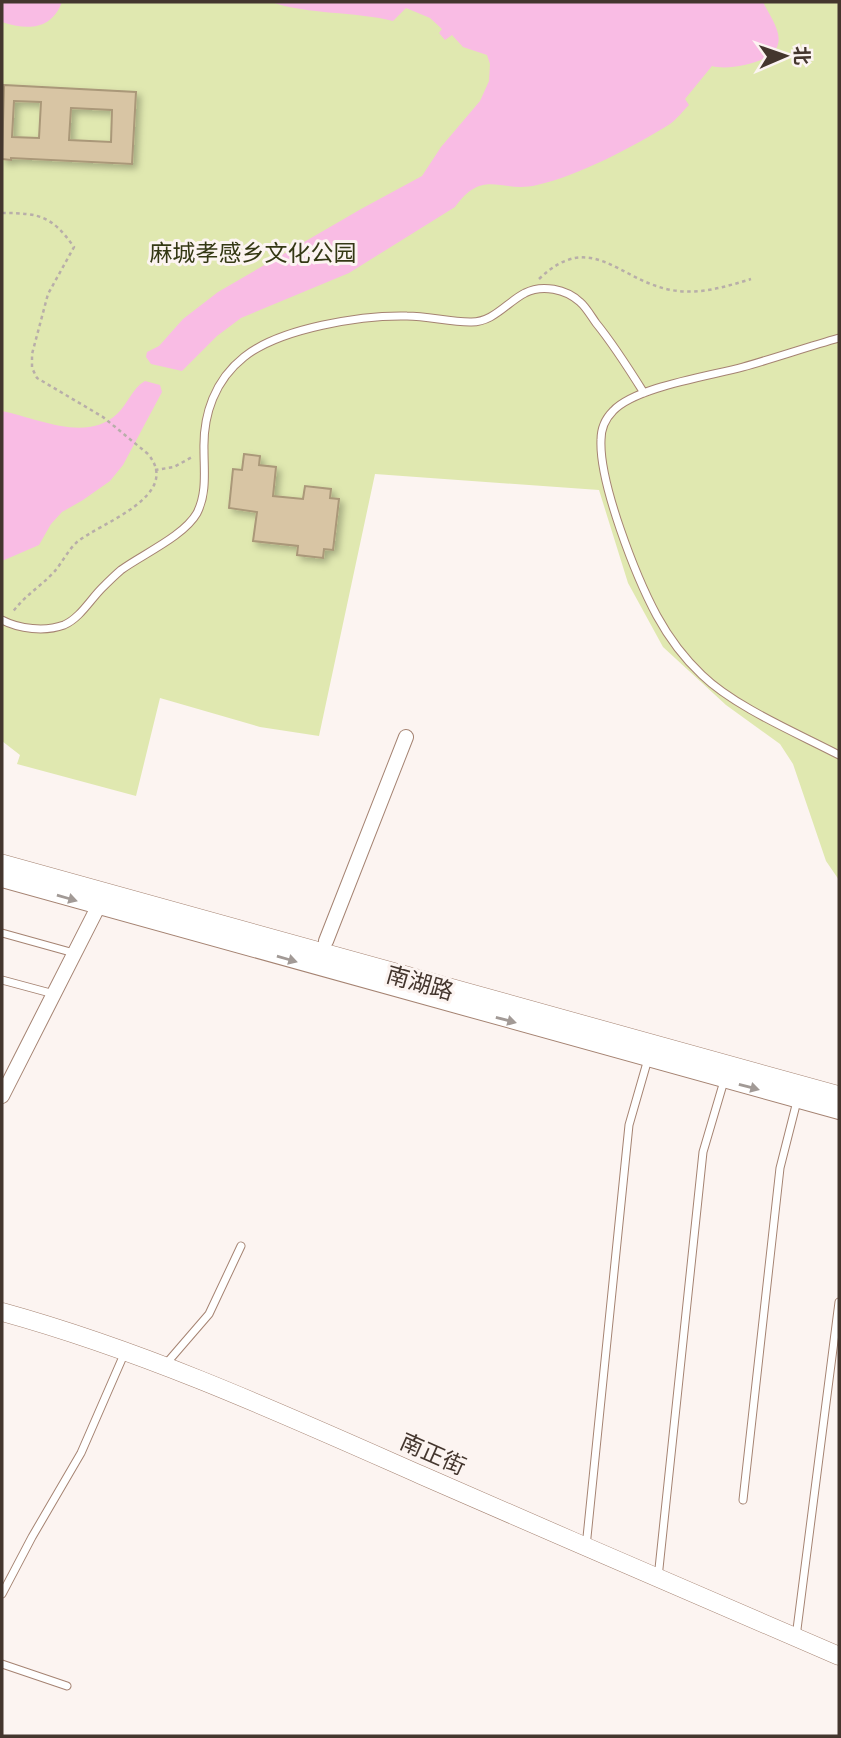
<svg xmlns="http://www.w3.org/2000/svg" width="841" height="1738" font-family="'Roboto Condensed','Noto Sans SC',sans-serif">
<style>
.green{fill:#e0e8b0}
.water{fill:#f9bce4}
.building{fill:#d8c5a4;stroke:#aa9879;stroke-width:2;fill-rule:evenodd;filter:url(#shadow)}
.lines{fill:none;stroke-linecap:round;stroke-linejoin:round}
.service-casing{stroke:#a58372;stroke-width:9}
.minor-casing{stroke:#a58372;stroke-width:16}
.tertiary-casing{stroke:#a58372;stroke-width:19}
.primary-casing{stroke:#a58372;stroke-width:24}
.path{stroke:#b8aea9;stroke-width:2.5;stroke-dasharray:3.5 3.5;stroke-linecap:butt}
.service{stroke:#fff;stroke-width:7}
.minor{stroke:#fff;stroke-width:14}
.tertiary{stroke:#fff;stroke-width:18}
.primary{stroke:#fff;stroke-width:23}
.oneway{fill:#a29a96}
.labels{text-anchor:middle;stroke-width:6;stroke-linejoin:round;paint-order:stroke}
.park-label{font-size:23px;fill:#343814;stroke:#fcf4f1}
.street-label{font-size:23px;fill:#44362e;stroke:#fcf4f1}
</style>
<defs>
<filter id="shadow"><feDropShadow dx="4" dy="4" stdDeviation="3.5" flood-color="#0004"/></filter>
</defs>
<rect width="100%" height="100%" fill="#fcf4f1"/>
<path class="green" d="M2,2H839V880L826,861L793,764L780,744L726,705L663,647L628,583L599,490L375,474L319,736L260,727L160,698L136,796L17,764L20,755L2,741Z"/>
<path class="water" d="M2,2H62C51,31 26,30 2,22Z
M271,2H763C768,13 782,31 778,44C774,63 728,71 712,66L685,99L689,105C683,111 677,119 670,124C635,146 578,176 537,185C501,194 484,167 455,207L349,273L241,318L217,336L182,371L151,364L146,357L147,352L159,346L183,319L218,292L361,209L422,176L441,147L480,101L489,81L490,64L487,55L463,47L452,35L445,40L439,33L442,29L430,18L406,8L393,21C353,11 310,15 271,2Z
M145,381L160,385L162,392L123,465L110,481L83,500L62,512L51,524L39,545L2,561V411C37,418 86,443 117,414C128,404 132,388 145,381Z"/>
<path class="building" d="M4,85L136,92L132,164L11,158V160L2,159ZM14,101L41,102L39,138L12,137ZM71,108L112,110L111,142L69,140Z
M244,454L260,456L259,465L276,467L273,496L303,499L305,486L331,489L330,498L339,499L333,550L324,549L323,558L297,555L298,546L253,541L257,512L229,508L233,469L242,470Z"/>
<g class="lines">
<g class="service-casing">
<path id="service" d="M839,338C807,347 775,358 743,367C710,376 635,387 613,411C605,419 601,429 601,440C599,483 636,577 657,616C669,638 684,658 702,675C735,707 797,733 839,755
M2,620C19,629 45,632 64,625C80,618 90,600 102,588C108,582 114,576 121,570C143,554 184,536 197,513C207,493 204,472 204,450C203,414 215,380 244,357C280,328 362,315 407,316C428,316 449,322 470,322C493,323 507,302 525,293C542,284 566,289 580,302C586,307 591,316 596,323C614,345 629,369 644,393
M2,933L74,953
M2,980L54,994
M165,1365L209,1314L241,1246
M743,1500L780,1168L797,1101
M586,1547L629,1125L648,1059
M658,1578L703,1152L724,1081
M2,1594L32,1537L81,1453L125,1352
M796,1637L839,1302
M2,1664L67,1686"/>
</g>
<g class="minor-casing">
<path id="minor" d="M2,880L839,1112
M326,941L406,737
M2,1096L98,907"/>
</g>
<g class="tertiary-casing">
<path id="tertiary" d="M2,1312C147,1352 283,1414 421,1475C560,1536 700,1596 839,1656"/>
</g>
<g class="primary-casing">
<path id="primary" d="M2,866L839,1098"/>
</g>
<path class="path" d="M2,213C40,213 52,216 74,247L48,294L32,354V368L37,378L103,417L148,454C183,496 100,523 77,542C68,550 62,563 54,572C40,587 24,596 12,613
M539,279C591,229 618,280 671,290C699,295 725,287 751,279
M155,470L174,467L194,456"/>
<use href="#service" class="service"/>
<use href="#minor" class="minor"/>
<use href="#tertiary" class="tertiary"/>
<use href="#primary" class="primary"/>
</g>
<defs><path id="oneway-solid" d="M-6-.8H1V-3.2L6.5 0L1 3.2V.8H-6Z" transform="scale(1.75)"/></defs>
<g class="oneway">
<use href="#oneway-solid" transform="translate(67 898) rotate(16)"/>
<use href="#oneway-solid" transform="translate(287 959) rotate(16)"/>
<use href="#oneway-solid" transform="translate(506 1020) rotate(15)"/>
<use href="#oneway-solid" transform="translate(749 1087) rotate(15)"/>
</g>
<g class="labels">
<g class="park-label">
<text x="253" y="261">麻城孝感乡文化公园</text>
</g>
<g class="street-label">
<text transform="translate(420 983) rotate(16)" y="8">南湖路</text>
<text transform="translate(433 1454) rotate(24)" y="8">南正街</text>
</g>
</g>
<rect width="841" height="1738" fill="none" stroke="#44362e" stroke-width="7"/>
<g transform="translate(785 56) rotate(88)" stroke="#fcf4f1" stroke-width="5" paint-order="stroke">
<path d="M0-5L12 26L0 18L-12 26Z" fill="#44362e"/>
<text y="-10" font-size="19" font-weight="bold" text-anchor="middle" fill="#44362e">北</text>
</g>
</svg>
